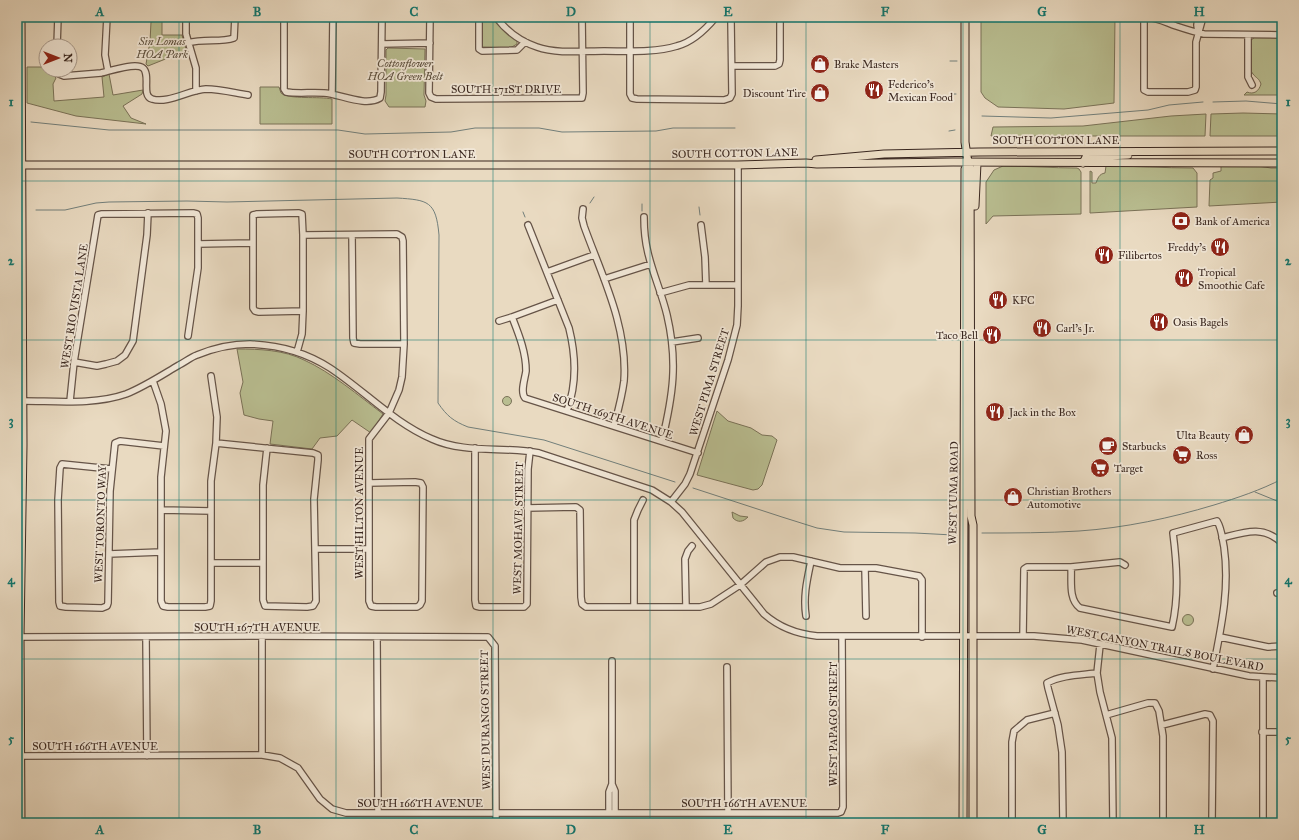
<svg xmlns="http://www.w3.org/2000/svg" width="1299" height="840" font-family="'IM FELL Great Primer',serif">
<style>
.green{fill:#b9be91;stroke:#7a7258}
.lines{fill:none;stroke-linecap:round;stroke-linejoin:round}
.stream{stroke:#727f7b;stroke-width:1}
.minor-casing{stroke:#665448;stroke-width:8}
.major-casing{stroke:#3a271f;stroke-width:9}
.minor{stroke:#f1e7d7;stroke-width:5.5}
.major{stroke:#e9dac1;stroke-width:7}
.grid{fill:none;stroke:#0f766e;stroke-width:1;stroke-opacity:0.55}
.labels{text-anchor:middle;stroke-width:3.5;stroke-linejoin:round;paint-order:stroke}
.park-label{font-size:11px;font-style:italic;fill:#5a4d3c;stroke:#f1e7d7}
.poi-label{font-size:11px;fill:#3a271f;stroke:#f1e7d7;text-anchor:start}
.street-label{font-size:11px;fill:#3a271f;stroke:#f1e7d7}
.neatline{fill:none;stroke:#0f766e;stroke-width:1.5}
.grid-label{font-size:13px;text-anchor:middle;font-weight:bold;fill:#0f766e}
</style>
<rect width="100%" height="100%" fill="#e9dac1"/>
<filter id="stains"><feTurbulence type="fractalNoise" baseFrequency=".005" numOctaves="4"/><feColorMatrix values="0 0 0 0 .2 0 0 0 0 .09 0 0 0 0 .02 0 0 0 .5 -.17"/></filter>
<radialGradient id="worn" r=".72"><stop offset=".6" stop-color="#630" stop-opacity="0"/><stop offset="1" stop-color="#630" stop-opacity=".3"/></radialGradient>
<path class="green" d="M158,17H162V35H182L187,53L168,58L148,66L146,64L150,42L151,22L155,21Z
M482,17H492L502,28L517,41V44L510,48L482,47Z
M1115,17L1114,103L1064,109L998,107L985,98L981,92V18Z
M1255,37H1282V78L1279,84V89L1282,92V95H1244L1247,92C1254,95 1259,91 1261,84C1259,78 1256,78 1253,74C1248,70 1250,48 1250,41Z
M388,48L425,49L424,95L426,101L425,107H389L385,101L386,95V50Z
M27,67H46V70H52L53,75L56,78L53,84L54,101L104,97L102,77L109,74L113,95L143,90L142,94L123,106L131,118L146,124L76,116L27,103Z
M260,87H279L281,93C290,100 319,96 332,99V124H260Z
M1243,113L1282,114V136H1210L1211,114Z
M1206,114L1205,136H991L993,127L1083,126L1171,116Z
M1003,166C1028,166 1052,168 1077,168L1079,169L1081,172V214L993,216L986,224V182L994,170Z
M1106,166C1135,166 1164,168 1193,168L1197,173V207L1090,213V171L1092,172V183H1096C1098,178 1099,174 1105,173Z
M1221,166H1258L1271,168H1282V202L1209,206L1210,180L1213,178V173L1221,171Z
M237,349C260,349 284,350 304,360C331,372 359,396 383,414L371,433L352,420L337,436L320,438L312,449L270,444L273,421L259,419L244,415L240,393L243,382Z
M502.5 401a4.5 4.5 0 1 1 9 0a4.5 4.5 0 1 1-9 0Z
M717,411L728,421L751,428L762,435L772,436L777,440L762,485L758,489L753,490L697,475Z
M732,512L740,516L748,517C743,522 738,523 733,518Z
M1182.5 620a5.5 5.5 0 1 1 11 0a5.5 5.5 0 1 1-11 0Z"/>
<g class="lines">
<path class="stream" d="M950,61H957
M951,94H956
M1213,102L1246,101L1282,104
M982,116L1051,118L1148,110L1169,105L1203,102
M31,122L109,130H338L365,134L451,132L475,128H539L562,132L656,131L673,128H735
M949,131L955,130
M590,203L594,197
M699,207L700,215
M36,210H65L96,203L109,202L187,201L227,202L397,198C428,200 436,201 439,235L438,403C447,416 453,421 468,427L544,440L675,482
M642,211V204
M523,212L525,217
M693,488L782,517L817,528L844,532L915,533L953,535
M1255,492L1282,503
M982,533C1014,533 1047,533 1079,531C1124,528 1171,518 1214,505C1237,498 1261,490 1282,479"/>
<g class="minor-casing">
<path id="minor" d="M107,17L105,55L108,71
M186,17V34L196,68V91
M284,17V89L286,92C298,94 311,92 324,93C340,94 365,107 380,98L381,92L382,17
M430,17L429,93L431,97L436,99L582,98L583,93L582,17
M479,17V49L482,51L517,50L525,42
M496,17C507,32 519,41 537,47C556,54 584,51 604,51C628,51 654,53 677,46C693,42 706,29 716,17
M630,17V94L632,98L637,99L724,100L730,98L732,94L731,21L730,17
M1144,17V90L1148,92H1188L1195,90L1196,87V42L1203,17
M1144,17C1156,17 1165,22 1176,26C1185,29 1194,32 1204,34L1282,35
M1198,32L1197,25L1198,17
M1248,35V77L1252,85
M188,43C204,38 220,43 234,38L235,17
M382,44L430,43
M57,46L58,17
M732,66H775L779,64L780,60V17
M57,70L59,74L64,76C76,75 89,74 101,73C110,71 136,62 143,68C151,75 141,96 152,99C168,104 189,90 206,89C220,89 235,93 248,95
M332,94L333,17
M583,209L582,218L584,226C602,276 628,327 624,381C622,397 618,411 614,426
M644,217C644,229 645,241 648,253C653,274 662,294 667,315C678,362 673,395 662,441
M528,225L569,328C576,356 577,384 567,411
M701,225L705,257L706,285
M303,235L397,234L402,237L403,241L404,344L402,377L399,390L389,413L369,439V601L371,606L376,607H417L420,605L422,601L423,487L421,483L415,482L369,483
M352,235L353,338L354,343L360,344H404
M198,244L252,243
M547,272L594,255
M604,279L651,264
M660,293L689,285H738
M512,317C519,335 526,352 526,371C525,379 520,392 525,398L698,453
M499,321L512,317L558,300
M672,342L698,338
M297,352L302,334L303,311V235L302,214L299,213L257,214L253,215V308L255,311L259,312L303,311
M74,362L97,366L106,364L117,361L125,355L133,341L147,235L148,213
M153,381L161,404L166,431L161,477V601L163,606L168,607H205L210,606L211,601V481L216,443L217,417L211,376
M23,401C56,401 95,405 126,394C144,387 162,375 179,365C185,362 191,357 197,355C214,348 232,344 250,344C278,345 307,353 330,368C365,391 394,423 432,439C465,454 504,446 539,453L652,490L671,502L682,512L764,614C780,628 797,634 817,636H1034L1082,640L1249,676L1282,678
M70,401L74,362L98,215L102,214L193,213L197,214L198,218V268L188,336
M216,443L313,453L318,455V460L314,499L316,601L313,606L307,607L265,606L263,600V485L267,448
M475,448V600L476,606L480,607H524L527,604L528,469L530,451
M111,469L62,464L60,468L58,500L59,602L60,606L66,607L102,608L107,606L108,603L110,491L115,443L120,441L164,446
M671,502L685,484L690,474L728,360L737,325L738,306V165
M527,508L576,507L580,510L581,597L582,604L586,607H700L711,604L740,585L766,562L780,557H793L840,568H876L919,576L922,580V637
M161,510L211,511
M1222,538C1245,532 1263,525 1282,543
M316,549H369
M109,554L161,552
M211,563H263
M1071,567C1072,580 1068,599 1080,608L1172,627C1179,596 1177,565 1173,533L1217,521C1222,529 1222,538 1224,547C1230,589 1221,628 1213,669
M865,568L866,616
M1277,593L1282,592
M634,607V520L638,510L643,500
M686,607L685,559L688,551L692,546
M806,616C803,597 807,580 811,561
M262,636V755
M1023,636L1024,569L1027,567H1071L1120,562L1125,565
M20,637L252,636L488,637L495,646L496,823
M146,637L147,756
M1220,637L1268,647L1282,646
M377,638L378,813
M1100,645L1097,673L1100,692L1112,738L1113,823
M727,667L728,813
M1263,677V823
M1106,715L1148,703H1155L1159,711L1163,736V823
M1162,725L1205,714L1210,715L1213,721L1212,823
M1262,732H1282
M20,756L262,755L280,758L298,768L320,799L332,809L346,813H838L841,812L843,807L842,637
M612,784L615,791V813
M609,813V792L612,784V661
M1012,823V742L1014,731L1027,720L1055,713
M1063,823L1062,752L1058,725L1048,688L1047,683C1061,675 1081,675 1097,673"/>
</g>
<g class="major-casing">
<path id="major" d="M21,17L23,445L20,637L21,823
M965,17V142L968,163L970,168L971,516L973,525V823
M816,160L884,154L979,152L1282,151
M1083,163L1086,157L1128,155
M17,165H738L806,163L817,164L953,162L1282,163
M975,206L977,163
M963,823L965,169L968,163"/>
</g>
<use href="#minor" class="minor"/>
<use href="#major" class="major"/>
</g>
<path class="grid" d="M179,17V823M336,17V823M493,17V823M650,17V823M806,17V823M963,17V823M1120,17V823M17,181H1282M17,340H1282M17,500H1282M17,659H1282"/>
<defs>
<g id="shop-disc" transform="scale(1)"><circle r="9.5" fill="#8f2418" stroke="#f1e7d7"/><path d="M-5-2.5h2.3a2.7 3.5 0 0 1 5.4 0H5L5.5 6h-11ZM-1.5-2.5h3a1.5 2.3 0 0 0-3 0Z" fill="#fff"/></g>
<g id="restaurant-disc" transform="scale(1)"><circle r="9.5" fill="#8f2418" stroke="#f1e7d7"/><path d="M-5-6h1v4h1v-4h1v4h1v-4h1v5L-1.5 .5V6h-2V.5L-5-1ZM5-6V6H3V1.5H1.5Q1.5-4 5-6Z" fill="#fff"/></g>
<g id="bank-disc" transform="scale(1)"><circle r="9.5" fill="#8f2418" stroke="#f1e7d7"/><path d="M-6-4H6V4H-6ZM0-2.3a2.3 2.3 0 1 0 0 4.6a2.3 2.3 0 1 0 0-4.6Z" fill="#fff"/></g>
<g id="cafe-disc" transform="scale(1)"><circle r="9.5" fill="#8f2418" stroke="#f1e7d7"/><path d="M-5.5-4.5H6V0H3Q3 3.5 0 3.5H-2.5Q-5.5 3.5-5.5 0ZM3-3.2v2h1.7v-2ZM-6 4.5H4V6H-6Z" fill="#fff"/></g>
<g id="supermarket-disc" transform="scale(1)"><circle r="9.5" fill="#8f2418" stroke="#f1e7d7"/><path d="M-6-5.5h2.5l.6 2H6L4.5 2H-2.5L-4.4-4H-6ZM-1.5 3.2a1.3 1.3 0 1 0 .1 0ZM3 3.2a1.3 1.3 0 1 0 .1 0Z" fill="#fff"/></g>
</defs>
<g fill-rule="evenodd">
<use href="#shop-disc" x="820" y="64"/>
<use href="#restaurant-disc" x="874" y="90"/>
<use href="#shop-disc" x="820" y="93"/>
<use href="#bank-disc" x="1181" y="221"/>
<use href="#restaurant-disc" x="1220" y="247"/>
<use href="#restaurant-disc" x="1104" y="255"/>
<use href="#restaurant-disc" x="1184" y="278"/>
<use href="#restaurant-disc" x="998" y="300"/>
<use href="#restaurant-disc" x="1159" y="322"/>
<use href="#restaurant-disc" x="1042" y="328"/>
<use href="#restaurant-disc" x="992" y="335"/>
<use href="#restaurant-disc" x="995" y="412"/>
<use href="#shop-disc" x="1244" y="435"/>
<use href="#cafe-disc" x="1108" y="446"/>
<use href="#supermarket-disc" x="1182" y="455"/>
<use href="#supermarket-disc" x="1100" y="468"/>
<use href="#shop-disc" x="1013" y="497"/>
</g>
<g class="labels">
<g class="park-label">
<text x="162" y="45">Sin Lomas<tspan x="162" dy="13">HOA Park</tspan></text>
<text x="405" y="67">Cottonflower<tspan x="405" dy="13">HOA Green Belt</tspan></text>
</g>
<g class="poi-label">
<text x="834" y="68">Brake Masters</text>
<text x="888" y="88">Federico's<tspan x="888" dy="13">Mexican Food</tspan></text>
<text x="806" y="97" text-anchor="end">Discount Tire</text>
<text x="1195" y="225">Bank of America</text>
<text x="1206" y="251" text-anchor="end">Freddy's</text>
<text x="1118" y="259">Filibertos</text>
<text x="1198" y="276">Tropical<tspan x="1198" dy="13">Smoothie Cafe</tspan></text>
<text x="1012" y="304">KFC</text>
<text x="1173" y="326">Oasis Bagels</text>
<text x="1056" y="332">Carl's Jr.</text>
<text x="978" y="339" text-anchor="end">Taco Bell</text>
<text x="1009" y="416">Jack in the Box</text>
<text x="1230" y="439" text-anchor="end">Ulta Beauty</text>
<text x="1122" y="450">Starbucks</text>
<text x="1196" y="459">Ross</text>
<text x="1114" y="472">Target</text>
<text x="1027" y="495">Christian Brothers<tspan x="1027" dy="13">Automotive</tspan></text>
</g>
<g class="street-label">
<text x="506" y="93">SOUTH 171ST DRIVE</text>
<text x="1056" y="144">SOUTH COTTON LANE</text>
<text transform="translate(735 153) rotate(-1)" y="4">SOUTH COTTON LANE</text>
<text x="412" y="158">SOUTH COTTON LANE</text>
<text transform="translate(74 306) rotate(-81)" y="4">WEST RIO VISTA LANE</text>
<text transform="translate(709 382) rotate(-73)" y="4">WEST PIMA STREET</text>
<text transform="translate(613 416) rotate(18)" y="4">SOUTH 169TH AVENUE</text>
<text transform="translate(953 493) rotate(-89)" y="4">WEST YUMA ROAD</text>
<text transform="translate(359 513) rotate(-90)" y="4">WEST HILTON AVENUE</text>
<text transform="translate(100 524) rotate(-88)" y="4">WEST TORONTO WAY</text>
<text transform="translate(518 528) rotate(-89)" y="4">WEST MOHAVE STREET</text>
<text x="257" y="631">SOUTH 167TH AVENUE</text>
<text transform="translate(1165 648) rotate(11)" y="4">WEST CANYON TRAILS BOULEVARD</text>
<text transform="translate(485 720) rotate(-91)" y="4">WEST DURANGO STREET</text>
<text transform="translate(833 724) rotate(-90)" y="4">WEST PAPAGO STREET</text>
<text x="95" y="750">SOUTH 166TH AVENUE</text>
<text x="420" y="807">SOUTH 166TH AVENUE</text>
<text x="744" y="807">SOUTH 166TH AVENUE</text>
</g>
</g>
<rect width="1299" height="840" fill="none" stroke="#e9dac1" stroke-width="44"/>
<g transform="translate(58 58) rotate(90)"><circle r="19" fill="#f1e7d7" stroke="#a89a8d"/>
<path d="M0-3L7 15L0 10L-7 15Z" fill="#8f2418"/>
<text y="-6" font-size="11" font-weight="bold" text-anchor="middle" fill="#3a271f">N</text>
</g>
<rect x="22" y="22" width="1255" height="796" class="neatline"/>
<g class="grid-label">
<text x="100" y="16">A</text>
<text x="257" y="16">B</text>
<text x="414" y="16">C</text>
<text x="571" y="16">D</text>
<text x="728" y="16">E</text>
<text x="885" y="16">F</text>
<text x="1042" y="16">G</text>
<text x="1199" y="16">H</text>
<text x="11" y="106">1</text>
<text x="1288" y="106">1</text>
<text x="11" y="265">2</text>
<text x="1288" y="265">2</text>
<text x="11" y="425">3</text>
<text x="1288" y="425">3</text>
<text x="11" y="584">4</text>
<text x="1288" y="584">4</text>
<text x="11" y="743">5</text>
<text x="1288" y="743">5</text>
<text x="100" y="834">A</text>
<text x="257" y="834">B</text>
<text x="414" y="834">C</text>
<text x="571" y="834">D</text>
<text x="728" y="834">E</text>
<text x="885" y="834">F</text>
<text x="1042" y="834">G</text>
<text x="1199" y="834">H</text>
</g>
<rect width="100%" height="100%" filter="url(#stains)"/>
<rect width="100%" height="100%" fill="url(#worn)"/>
</svg>
